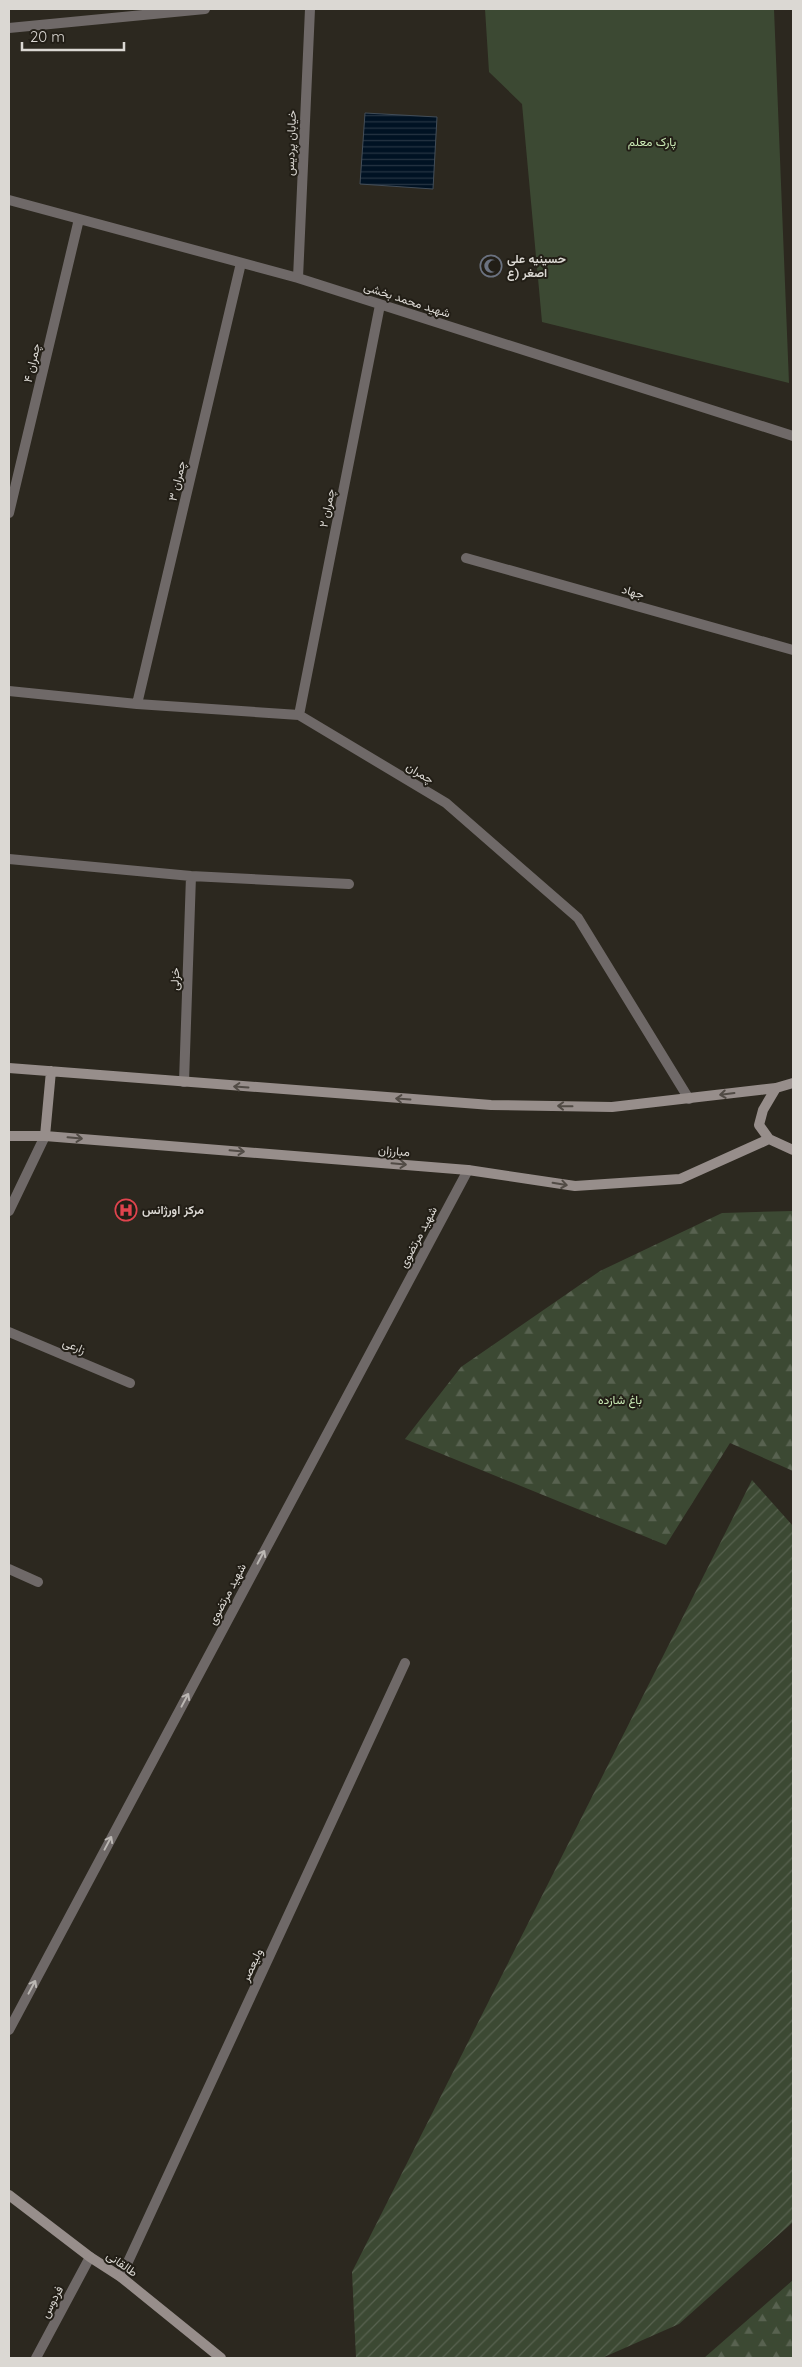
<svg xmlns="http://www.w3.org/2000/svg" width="802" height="2367" font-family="Quicksand,Vazirmatn,sans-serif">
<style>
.forest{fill:url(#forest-firs)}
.park{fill:#3c4933}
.garden{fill:url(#garden-furrows)}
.water{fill:url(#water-rules);stroke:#424d58}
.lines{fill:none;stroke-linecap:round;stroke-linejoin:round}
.street{stroke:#6f6968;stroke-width:10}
.secondary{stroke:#978e8b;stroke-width:10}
.oneway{stroke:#514b45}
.oneway2{stroke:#bbb7b3}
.labels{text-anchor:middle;stroke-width:4;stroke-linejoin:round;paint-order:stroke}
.park-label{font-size:12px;fill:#caeab5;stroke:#221e16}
.street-label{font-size:12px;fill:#dbd8d3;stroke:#221e16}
.poi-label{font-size:12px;font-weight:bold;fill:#dbd8d3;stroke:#221e16;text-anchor:start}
</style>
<defs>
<pattern id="forest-firs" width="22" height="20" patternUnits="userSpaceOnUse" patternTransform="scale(1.25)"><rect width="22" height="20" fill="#3c4933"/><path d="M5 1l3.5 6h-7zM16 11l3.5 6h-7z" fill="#586250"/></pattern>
<pattern id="garden-furrows" width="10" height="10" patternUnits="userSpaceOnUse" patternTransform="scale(1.25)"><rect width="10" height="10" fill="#3c4933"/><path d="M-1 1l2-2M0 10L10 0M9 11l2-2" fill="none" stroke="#586250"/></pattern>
<pattern id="water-rules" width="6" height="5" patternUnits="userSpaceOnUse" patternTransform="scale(1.25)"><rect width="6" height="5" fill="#001223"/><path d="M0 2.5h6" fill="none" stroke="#253442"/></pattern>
</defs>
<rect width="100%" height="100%" fill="#2c281f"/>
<path class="forest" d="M793,1211V1471L730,1443L666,1545L405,1439L461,1367L600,1271L722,1213Z
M793,2280V2358H704Z"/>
<path class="park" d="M485,9H774L789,383L542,322L522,104L489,72Z"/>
<path class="garden" d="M752,1480L793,1526V2222L679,2324L602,2358H356L352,2272Z"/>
<path class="water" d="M365,113L437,117L433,189L360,184Z"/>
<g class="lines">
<path class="street" d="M9,28L205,9
M9,200L298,278L793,436
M298,278L310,9
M9,513L79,219
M466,558L793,650
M9,691L137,704L299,715L446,803L578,918L689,1099
M137,704L241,263
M299,715L380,305
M9,859L191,876L349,884
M184,1082L191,876
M9,1211L45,1136
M9,1332L130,1383
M9,1569L38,1582
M9,2030L468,1170
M121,2277L405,1663
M36,2358L90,2257"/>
<path class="secondary" d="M9,1068L491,1105L612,1107L776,1088L793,1083
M776,1088L763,1110L759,1125L769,1139L793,1150
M9,1136H45L468,1170L575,1186L680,1179L769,1139
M45,1136L51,1071
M9,2195L90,2257L121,2277L221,2358"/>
</g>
<defs><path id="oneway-shaft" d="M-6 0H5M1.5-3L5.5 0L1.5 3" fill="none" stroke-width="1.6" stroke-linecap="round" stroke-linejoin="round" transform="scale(1.25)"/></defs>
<g class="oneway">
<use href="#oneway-shaft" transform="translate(241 1087) rotate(-176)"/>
<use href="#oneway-shaft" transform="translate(727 1094) rotate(173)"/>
<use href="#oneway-shaft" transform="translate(403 1099) rotate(-176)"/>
<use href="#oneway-shaft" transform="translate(565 1106) rotate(-179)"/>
<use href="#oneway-shaft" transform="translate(75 1138) rotate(5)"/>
<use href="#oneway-shaft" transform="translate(237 1151) rotate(5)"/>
<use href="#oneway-shaft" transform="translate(399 1164) rotate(5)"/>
<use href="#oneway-shaft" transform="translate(560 1184) rotate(9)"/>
</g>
<g class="oneway2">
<use href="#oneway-shaft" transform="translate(261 1557) rotate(-62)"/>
<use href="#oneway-shaft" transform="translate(185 1700) rotate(-62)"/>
<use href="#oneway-shaft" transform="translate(108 1843) rotate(-62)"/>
<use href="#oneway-shaft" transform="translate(32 1987) rotate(-62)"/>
</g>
<defs>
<g id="mosque-ring" transform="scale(1.125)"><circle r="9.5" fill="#221e16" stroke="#6b7280" stroke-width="1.5"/><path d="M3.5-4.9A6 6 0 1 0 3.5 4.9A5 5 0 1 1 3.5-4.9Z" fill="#6b7280"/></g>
<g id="hospital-ring" transform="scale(1.125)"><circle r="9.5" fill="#221e16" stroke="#e0444e" stroke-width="1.5"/><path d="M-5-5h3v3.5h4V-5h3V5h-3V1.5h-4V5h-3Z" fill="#e0444e"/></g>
</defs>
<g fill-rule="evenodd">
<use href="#mosque-ring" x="491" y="266"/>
<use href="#hospital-ring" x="126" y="1210"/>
</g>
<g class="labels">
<g class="park-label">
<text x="652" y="146">پارک معلم</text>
<text x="620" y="1404">باغ شازده</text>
</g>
<g class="street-label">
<text transform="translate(291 143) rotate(-88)" y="4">خیابان پردیس</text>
<text transform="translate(407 300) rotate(18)" y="4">شهید محمد بخشی</text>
<text transform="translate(32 363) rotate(-77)" y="4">چمران ۴</text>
<text transform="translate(177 481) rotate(-77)" y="4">چمران ۳</text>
<text transform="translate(327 508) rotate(-79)" y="4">چمران ۲</text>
<text transform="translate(633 592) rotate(16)" y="4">جهاد</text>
<text transform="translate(420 773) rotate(31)" y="4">چمران</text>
<text transform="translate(175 979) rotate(-88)" y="4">خزلی</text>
<text transform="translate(394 1151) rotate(5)" y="4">مبارزان</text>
<text transform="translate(418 1237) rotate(-62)" y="4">شهید مرتضوی</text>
<text transform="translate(74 1346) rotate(23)" y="4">زارعی</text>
<text transform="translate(227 1594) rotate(-62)" y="4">شهید مرتضوی</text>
<text transform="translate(252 1965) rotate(-65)" y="4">ولیعصر</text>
<text transform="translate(122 2264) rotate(35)" y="4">طالقانی</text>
<text transform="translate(52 2302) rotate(-62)" y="4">فردوس</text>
</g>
<g class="poi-label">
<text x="507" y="263">حسینیه علی<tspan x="507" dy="14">اصغر (ع</tspan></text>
<text x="142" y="1214">مرکز اورژانس</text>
</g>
</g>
<rect width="802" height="2367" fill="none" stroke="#dbd8d3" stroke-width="20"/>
<path d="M22 42v8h102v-8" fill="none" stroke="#dbd8d3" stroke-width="2.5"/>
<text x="30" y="42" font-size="15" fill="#dbd8d3" stroke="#221e16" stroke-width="4" paint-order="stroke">20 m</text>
</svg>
